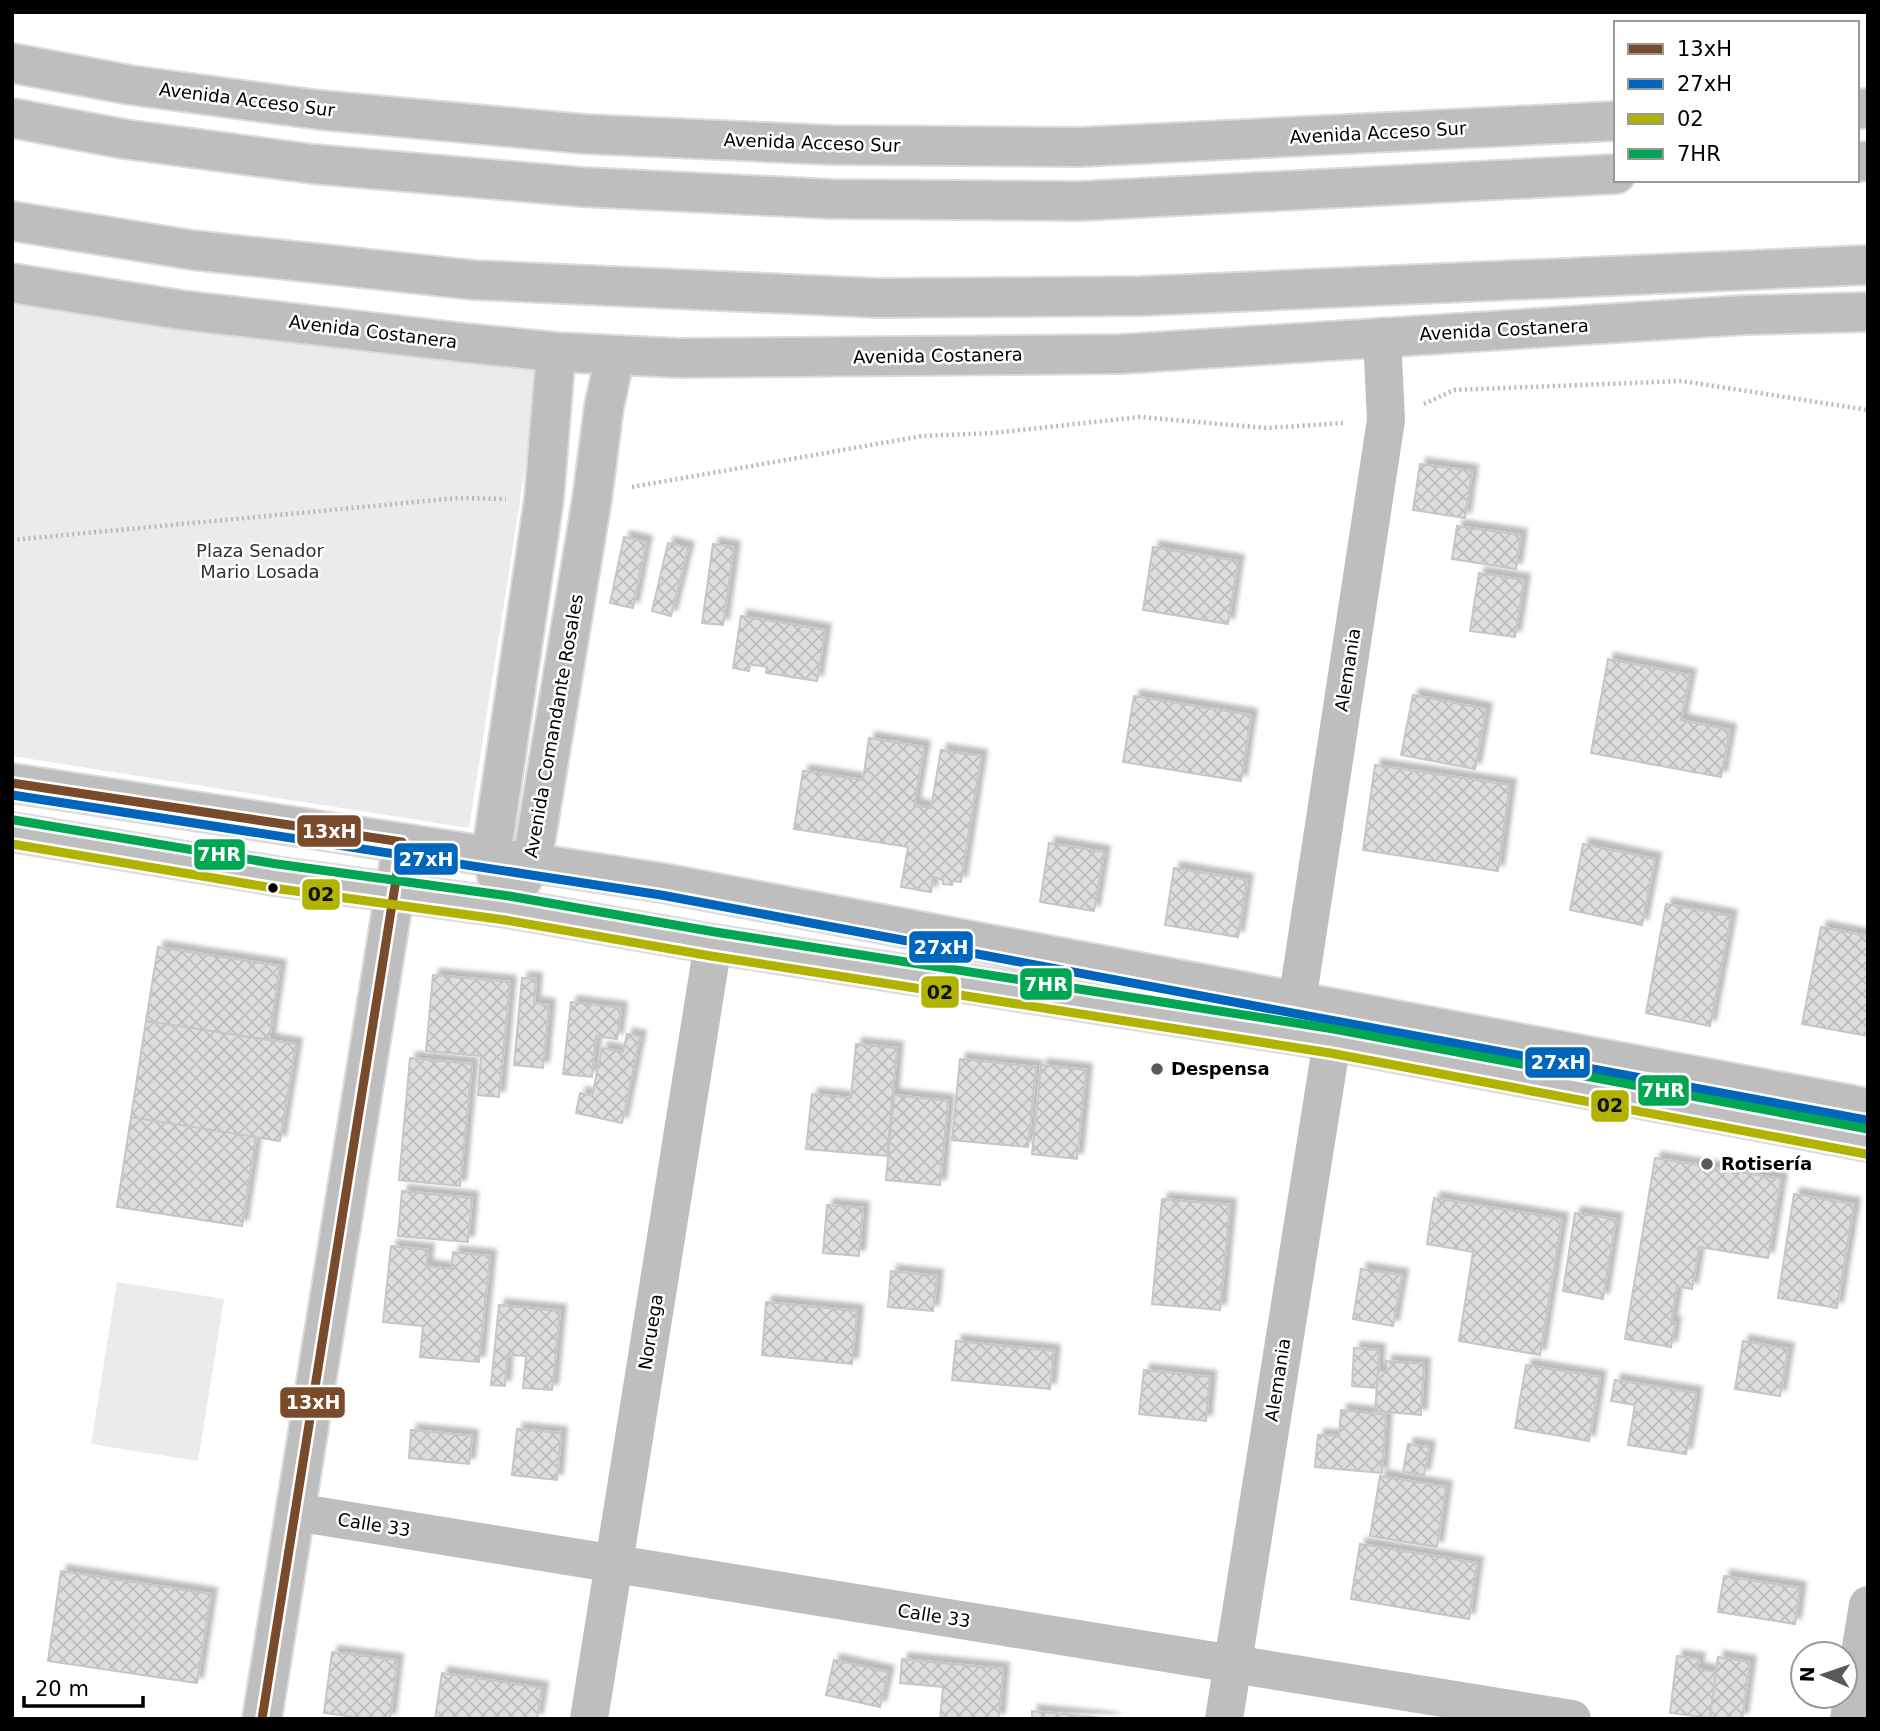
<svg xmlns="http://www.w3.org/2000/svg" width="1880" height="1731" font-family="'DejaVu Sans',sans-serif">
<style>
.green{fill:#ebebeb}
.building{fill:url(#building-cross-hatch);stroke:#c6c6c6;stroke-width:2;filter:url(#shadow)}
.lines{fill:none;stroke-linecap:round;stroke-linejoin:round}
.major-casing{stroke:#dbdbdb;stroke-width:42}
.highway-casing{stroke:#dbdbdb;stroke-width:42}
.path{stroke:#b9b9b9;stroke-width:4.5;stroke-dasharray:2 3.5;stroke-linecap:butt}
.minor{stroke:#bebebe;stroke-width:38}
.major{stroke:#bebebe;stroke-width:38}
.highway{stroke:#bebebe;stroke-width:38}
.bus-1-casing{stroke:#fff;stroke-width:14}
.bus-2-casing{stroke:#fff;stroke-width:14}
.bus-3-casing{stroke:#fff;stroke-width:14}
.bus-4-casing{stroke:#fff;stroke-width:14}
.bus-1{stroke:#7a4b2a;stroke-width:9}
.bus-2{stroke:#0065bd;stroke-width:9}
.bus-3{stroke:#b2b200;stroke-width:9}
.bus-4{stroke:#00a651;stroke-width:9}
.bus-dot{fill:#000;stroke:#fff;stroke-width:2.5}
.poi-dot{fill:#595959;stroke:#fff;stroke-width:2.5}
.labels{text-anchor:middle;stroke-width:5;stroke-linejoin:round;paint-order:stroke}
.street-label{font-size:18px;fill:#000;stroke:#fff}
.park-label{font-size:18px;fill:#313131;stroke:#fff}
.poi-label{font-size:18px;font-weight:bold;fill:#000;stroke:#fff;text-anchor:start}
.line-badge{stroke:#fff;stroke-width:2.5}
.badge-label{font-size:19px;text-anchor:middle;font-weight:bold;fill:#fff}
.pale-badge-label{font-size:19px;text-anchor:middle;font-weight:bold;fill:#111}
</style>
<defs>
<pattern id="building-cross-hatch" width="8" height="8" patternUnits="userSpaceOnUse" patternTransform="scale(1.75)"><rect width="8" height="8" fill="#dedede"/><path d="M0 0l8 8M0 8l8-8" fill="none" stroke="#bdbdbd"/></pattern>
<filter id="shadow"><feDropShadow dx="6" dy="-6" stdDeviation="2" flood-color="#0004"/></filter>
</defs>
<rect width="100%" height="100%" fill="#fff"/>
<path class="green" d="M12,289L540,372L469,828L12,756Z
M117,1282L224,1299L198,1461L91,1444Z"/>
<path class="building" d="M1420,464L1472,471L1465,518L1413,510Z
M1457,526L1521,535L1516,569L1452,559Z
M624,537L646,542L633,608L610,603Z
M668,543L688,548L671,616L652,611Z
M713,544L734,547L723,625L702,623Z
M1153,547L1238,561L1228,624L1143,610Z
M1479,573L1524,580L1515,637L1470,631Z
M741,616L825,630L817,681L766,673L767,667L750,664L749,671L733,668Z
M1608,659L1690,675L1681,720L1730,730L1721,777L1591,753Z
M1413,695L1486,709L1475,769L1401,755Z
M1134,696L1251,715L1241,781L1123,762Z
M869,738L924,747L914,805L931,808L941,750L981,756L961,882L953,881L952,885L943,884V880L933,877L931,892L901,887L908,847L794,829L803,771L863,780Z
M1375,765L1510,785L1498,871L1363,850Z
M1049,843L1104,852L1094,911L1040,902Z
M1583,844L1655,859L1642,925L1570,910Z
M1174,868L1247,880L1238,937L1165,925Z
M1666,904L1731,916L1710,1026L1646,1013Z
M1821,927L1868,936V1036L1802,1024Z
M158,947L280,966L269,1040L146,1021Z
M433,975L510,982L499,1097L478,1095L481,1056L426,1051Z
M522,978L536,979L534,1003L549,1005L543,1068L514,1065Z
M571,1002L621,1008L617,1039L596,1036L592,1077L563,1074Z
M146,1021L296,1044L280,1141L131,1117Z
M627,1034L640,1037L622,1123L576,1113L580,1093L592,1096L602,1048L623,1052Z
M856,1044L897,1048L887,1156L806,1149L812,1094L851,1098Z
M410,1058L472,1064L460,1186L399,1180Z
M960,1059L1036,1067L1028,1147L952,1140Z
M1041,1065L1086,1070L1077,1159L1032,1154Z
M894,1095L948,1101L940,1185L886,1180Z
M131,1117L256,1137L242,1226L117,1207Z
M1655,1158L1781,1179L1768,1258L1699,1247L1692,1289L1677,1286L1671,1322L1675,1323L1671,1347L1625,1339Z
M402,1191L472,1198L468,1242L398,1236Z
M1794,1194L1854,1204L1837,1308L1778,1298Z
M1434,1198L1562,1219L1540,1355L1459,1341L1473,1252L1427,1244Z
M1162,1199L1230,1205L1220,1310L1152,1304Z
M827,1205L863,1208L859,1256L823,1253Z
M1575,1213L1616,1219L1603,1299L1563,1291Z
M391,1246L428,1250L426,1266L451,1269L453,1252L490,1256L479,1362L420,1357L423,1326L383,1322Z
M1361,1269L1402,1275L1393,1326L1353,1319Z
M891,1271L937,1276L933,1311L888,1307Z
M766,1302L857,1311L852,1364L762,1355Z
M499,1305L560,1311L552,1390L523,1388L526,1356L507,1355L505,1386L491,1385Z
M956,1341L1054,1351L1050,1389L952,1380Z
M1743,1341L1788,1349L1780,1396L1735,1389Z
M1354,1348L1379,1350L1377,1388L1352,1386Z
M1386,1361L1424,1364L1421,1415L1375,1411L1378,1371H1386Z
M1526,1365L1600,1377L1589,1441L1515,1428Z
M1144,1370L1210,1377L1206,1421L1139,1414Z
M1615,1380L1696,1393L1686,1454L1628,1445L1635,1405L1611,1401Z
M1341,1410L1386,1415L1382,1473L1315,1467L1318,1435L1339,1436Z
M517,1429L561,1433L557,1480L512,1475Z
M411,1430L472,1436L469,1464L409,1458Z
M1408,1444L1429,1447L1424,1475L1403,1472Z
M1380,1476L1446,1487L1437,1547L1370,1536Z
M1360,1544L1477,1563L1469,1619L1351,1599Z
M61,1571L211,1594L197,1683L48,1661Z
M1724,1576L1800,1588L1795,1624L1718,1612Z
M332,1652L397,1660L390,1719H370L324,1713Z
M1677,1656L1699,1659L1697,1669L1716,1672L1710,1718L1670,1713Z
M1718,1657L1750,1662L1742,1719L1710,1718Z
M902,1659L1003,1669L999,1719H940L943,1687L900,1683Z
M834,1660L888,1672L880,1707L826,1695Z
M442,1673L542,1688L537,1719H435Z
M1032,1711L1114,1719H1032Z"/>
<g class="lines">
<g class="major-casing">
<path id="major" d="M12,221L192,250L474,280L879,298L1142,296L1868,265
M12,283L181,310L466,343L556,352L678,358L1121,354L1745,315L1868,312
M12,783L663,883L1868,1108
M12,832L275,876L507,908L713,944L1332,1041L1868,1142
M498,879L491,856L544,499L556,352
M519,885L532,862L592,499L604,407L615,356
M262,1719L399,865"/>
</g>
<g class="highway-casing">
<path id="highway" d="M12,63L130,85L320,110L585,134L832,145L1080,147L1616,121
M1857,109L1868,108
M12,118L124,139L313,164L582,187L832,199L1080,201L1616,174
M1857,162L1868,161"/>
</g>
<path class="path" d="M1424,404L1454,390L1682,381L1868,410
M632,487L922,436L993,433L1140,417L1267,428L1345,423
M12,540L458,498L506,499"/>
<path class="minor" d="M1297,1002L1386,420L1382,337
M295,1512L1572,1719
M589,1719L713,944
M1224,1719L1332,1041
M1849,1719L1868,1605"/>
<use href="#major" class="major"/>
<use href="#highway" class="highway"/>
<g class="bus-1-casing">
<path id="bus-1" d="M12,783L402,842L262,1719"/>
</g>
<g class="bus-2-casing">
<path id="bus-2" d="M12,795L661,895L1866,1120"/>
</g>
<g class="bus-3-casing">
<path id="bus-3" d="M12,844L273,888L505,920L711,956L1330,1053L1866,1154"/>
</g>
<g class="bus-4-casing">
<path id="bus-4" d="M14,820L277,864L509,896L715,932L1334,1029L1868,1129"/>
</g>
<use href="#bus-1" class="bus-1"/>
<use href="#bus-2" class="bus-2"/>
<use href="#bus-3" class="bus-3"/>
<use href="#bus-4" class="bus-4"/>
</g>
<circle class="bus-dot" cx="273" cy="888" r="6"/>
<g class="poi-dot">
<circle cx="1157" cy="1069" r="7"/>
<circle cx="1707" cy="1164" r="7"/>
</g>
<g class="labels">
<g class="street-label">
<text transform="translate(247 100) rotate(7)" y="6">Avenida Acceso Sur</text>
<text transform="translate(1378 133) rotate(-3)" y="6">Avenida Acceso Sur</text>
<text transform="translate(812 143) rotate(2)" y="6">Avenida Acceso Sur</text>
<text transform="translate(1504 330) rotate(-3)" y="6">Avenida Costanera</text>
<text transform="translate(373 332) rotate(7)" y="6">Avenida Costanera</text>
<text transform="translate(938 356) rotate(-1)" y="6">Avenida Costanera</text>
<text transform="translate(1348 670) rotate(-81)" y="6">Alemania</text>
<text transform="translate(554 726) rotate(-80)" y="6">Avenida Comandante Rosales</text>
<text transform="translate(651 1332) rotate(-81)" y="6">Noruega</text>
<text transform="translate(1278 1380) rotate(-81)" y="6">Alemania</text>
<text transform="translate(374 1525) rotate(9)" y="6">Calle 33</text>
<text transform="translate(934 1616) rotate(9)" y="6">Calle 33</text>
</g>
<g class="park-label">
<text x="260" y="557">Plaza Senador<tspan x="260" dy="21">Mario Losada</tspan></text>
</g>
<g class="poi-label">
<text x="1171" y="1075">Despensa</text>
<text x="1721" y="1170">Rotisería</text>
</g>
</g>
<g class="line-badge">
<rect x="296" y="814" width="66" height="34" rx="7" fill="#7a4b2a"/>
<rect x="193" y="838" width="53" height="33" rx="7" fill="#00a651"/>
<rect x="393" y="842" width="66" height="34" rx="7" fill="#0065bd"/>
<rect x="301" y="878" width="40" height="33" rx="7" fill="#b2b200"/>
<rect x="908" y="930" width="66" height="34" rx="7" fill="#0065bd"/>
<rect x="1019" y="967" width="54" height="34" rx="7" fill="#00a651"/>
<rect x="920" y="975" width="40" height="34" rx="7" fill="#b2b200"/>
<rect x="1524" y="1046" width="67" height="33" rx="7" fill="#0065bd"/>
<rect x="1637" y="1074" width="53" height="33" rx="7" fill="#00a651"/>
<rect x="1590" y="1089" width="40" height="34" rx="7" fill="#b2b200"/>
<rect x="279" y="1386" width="67" height="33" rx="7" fill="#7a4b2a"/>
</g>
<g class="badge-label">
<text x="329" y="838">13xH</text>
<text x="219" y="861">7HR</text>
<text x="426" y="866">27xH</text>
<text x="941" y="954">27xH</text>
<text x="1046" y="991">7HR</text>
<text x="1558" y="1069">27xH</text>
<text x="1663" y="1097">7HR</text>
<text x="313" y="1409">13xH</text>
</g>
<g class="pale-badge-label">
<text x="321" y="901">02</text>
<text x="940" y="999">02</text>
<text x="1610" y="1112">02</text>
</g>
<rect width="1880" height="1731" fill="none" stroke="#000000" stroke-width="28"/>
<rect x="1614" y="21" width="245" height="161" fill="#ffffff" stroke="#999999" stroke-width="2"/>
<rect x="1628" y="44" width="35" height="10" fill="#7a4b2a" stroke="#999999" stroke-width="2"/>
<text x="1677" y="56" font-size="21" fill="#000000">13xH</text>
<rect x="1628" y="79" width="35" height="10" fill="#0065bd" stroke="#999999" stroke-width="2"/>
<text x="1677" y="91" font-size="21" fill="#000000">27xH</text>
<rect x="1628" y="114" width="35" height="10" fill="#b2b200" stroke="#999999" stroke-width="2"/>
<text x="1677" y="126" font-size="21" fill="#000000">02</text>
<rect x="1628" y="149" width="35" height="10" fill="#00a651" stroke="#999999" stroke-width="2"/>
<text x="1677" y="161" font-size="21" fill="#000000">7HR</text>
<g transform="translate(1824 1675) rotate(272)"><circle r="33" fill="#ffffff" stroke="#999999" stroke-width="2"/>
<path d="M0-5L12 26L0 18L-12 26Z" fill="#595959"/>
<text y="-10" font-size="19" font-weight="bold" text-anchor="middle" fill="#000000">N</text>
</g>
<path d="M24 1696v10h119v-10" fill="none" stroke="#000000" stroke-width="3.5"/>
<text x="35" y="1696" font-size="21" fill="#000000" stroke="#ffffff" stroke-width="5" paint-order="stroke">20 m</text>
</svg>
